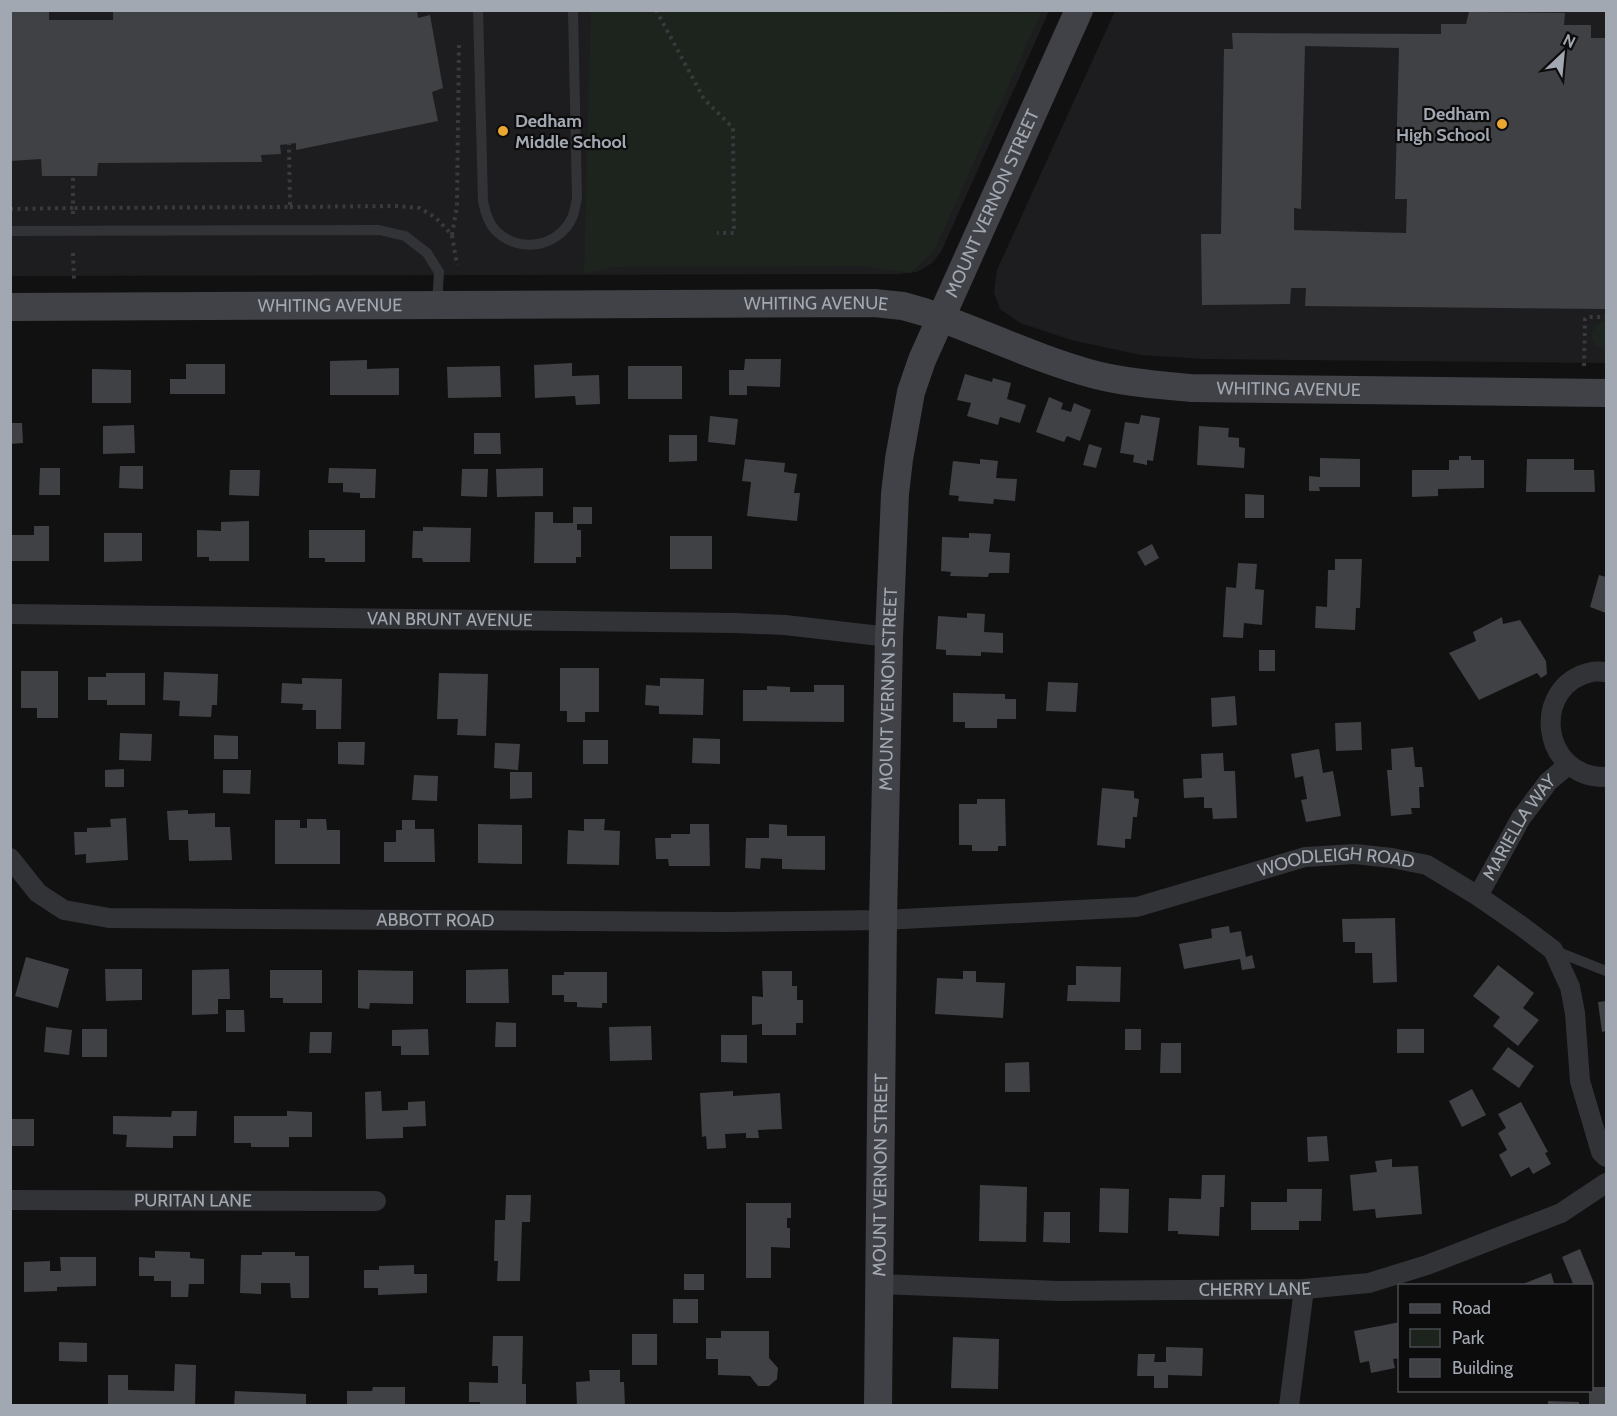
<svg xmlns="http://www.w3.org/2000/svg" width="1617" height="1416" font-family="Cabin,sans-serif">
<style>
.built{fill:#1d1d1f}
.green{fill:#1d241e}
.building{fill:#404145;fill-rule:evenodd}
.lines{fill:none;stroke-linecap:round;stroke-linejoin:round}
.path{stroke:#383a3e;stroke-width:4;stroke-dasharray:3 4.5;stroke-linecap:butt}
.lane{stroke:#323337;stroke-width:10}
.street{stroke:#323337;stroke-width:20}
.secondary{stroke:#404247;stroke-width:28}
.poi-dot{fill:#eaa731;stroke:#0c0c0d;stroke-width:2}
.labels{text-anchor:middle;stroke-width:4.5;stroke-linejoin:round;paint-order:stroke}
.poi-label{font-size:18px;font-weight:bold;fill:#a2a8b2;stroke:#0c0c0d;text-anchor:end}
.street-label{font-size:18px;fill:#a2a8b2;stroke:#0c0c0d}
</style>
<rect width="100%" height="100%" fill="#111112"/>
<path class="built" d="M10,11H1049L941,252L932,263L917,272L899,274L11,276Z
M1115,11H1606V363L1205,359L1141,355L1071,340L1020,323L1000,309L994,292L997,270Z"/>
<path class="green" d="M870,10L873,12L1041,13L934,251L911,273L862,266L612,267L584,274L591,11Z
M1603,321H1606V348L1605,349C1596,347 1592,343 1591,334L1595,325Z"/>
<path class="building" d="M10,10H49V20H113V10H417L418,18L430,15L443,88L432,92L438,121L296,150V143L280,145L281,154L261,155L262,162L98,163L97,176H42L41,159L10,161Z
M1469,12L1565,13L1564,25H1591V38H1606V309L1305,306L1306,288H1291L1290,304L1202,305L1201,234H1221L1224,49H1233L1232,33L1441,34V24H1466ZM1305,46L1399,48L1395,199H1407L1406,233L1294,230V208L1301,209Z
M745,359H781L780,387L747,386V395H729V370H744Z
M367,360V369L399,368V395H330V361Z
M572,363V376L599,375L600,404L576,405L575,396L535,398L534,365Z
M186,364H225V394H170V379H186Z
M500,366L501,397L448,398L447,367Z
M628,366H682V399H628Z
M92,369L131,370V403H92Z
M965,374L992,382L993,378L1011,383L1007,399L1026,405L1020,423L1000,417L998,425L967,416L971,403L957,400Z
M1049,397L1063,403L1061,409L1071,412L1074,403L1091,410L1080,441L1067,436L1064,442L1036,432Z
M1141,415L1160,418L1153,461L1147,460V465L1133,462L1134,455L1120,453L1125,422L1139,424Z
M710,416L738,419L735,445L708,442Z
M10,423H22L23,443L10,444Z
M134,425L135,453L103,454V426Z
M1199,426L1229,428L1228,437L1239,438V447L1245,448L1244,468L1197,465Z
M474,433H500L501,454H474Z
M669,435H697V461L669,462Z
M1089,444L1102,448L1096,468L1083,465Z
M1459,456H1471V460H1484V488L1438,489V496L1412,497V470H1449V460H1459Z
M1320,458L1360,459V487H1319L1320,491H1309V476L1320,477Z
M745,459L785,463L784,472L797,474L794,493H800L797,521L747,516L751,482L742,481Z
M980,459L998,461L996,478L1017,479L1015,501L994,499L993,504L958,501L959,496L949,495L953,461L980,464Z
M1527,459H1574V470H1594L1595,492H1526Z
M120,466H143V489L119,488Z
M40,468H60V495H39Z
M329,468L376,469L375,498H360V493L343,492V483H328Z
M543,468V496L497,497L496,469Z
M462,469H488L487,497L461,496Z
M230,470H260L259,496L229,495Z
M1245,494L1264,495V518H1245Z
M573,507H592V524H577V530H581V557H576V563H534L535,512H553V523H573Z
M249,521V561H209V557H197V530L221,531V522Z
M34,526H49V561H10V535H34Z
M423,527L471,528L470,562H423L422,558H412L413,531H423Z
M309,530H365V562H325V558H309Z
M104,533H142V561L104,562Z
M969,533L991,534L989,552L1010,553L1009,573H989L988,577L950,576L951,572L941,571L942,537L969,538Z
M670,536H712V569H670Z
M1152,544L1159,558L1145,566L1137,552Z
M1335,559H1362L1360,608H1356L1355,630L1315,628L1316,606L1327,607L1328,570H1335Z
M1238,563L1257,564L1255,589L1264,590L1262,625L1244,623L1243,638L1223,637L1226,587L1236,588Z
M1599,575L1606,577V613L1590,607Z
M967,613L985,614L984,632L1003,633V653L981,652V656L946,655V650L936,649L938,616L967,618Z
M1502,617L1503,624L1520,620L1546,661L1547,674L1541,678L1537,673L1479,700L1449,653L1476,641L1473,632Z
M1259,650H1275V671H1259Z
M560,668H599V712H585V722H567V711H560Z
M21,671H58V718H37V708H21Z
M164,672L218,674L217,705H212L211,717L179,716L180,701L163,700Z
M106,673H145V705H107V700H88V677H106Z
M439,673L488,674L486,736L457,735L458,719H437Z
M302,678L342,679L341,729H316V710H302L303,704L281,703L282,683L302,684Z
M660,678L704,679L703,715L659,714V706L645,705L646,685L660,686Z
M1048,682L1078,683L1076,712L1046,711Z
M814,685H844V722L743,721V690H767V686L790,687V692H814Z
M953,693L1005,694V699H1016V719H997V728H965V722H953Z
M1235,696L1237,725L1212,727L1211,698Z
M1361,722L1362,750L1336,751L1335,723Z
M120,733L152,734L151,761L119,760Z
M214,735L238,736V759H214Z
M693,738L720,739V764L692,763Z
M583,740H608V764H583Z
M338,742H365L364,765L338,764Z
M495,743L520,744L518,770L494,768Z
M1413,747L1415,767H1422L1424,787H1419L1420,808H1411L1412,814L1391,816L1387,770H1392L1391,749Z
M1319,749L1323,773L1333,771L1341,816L1306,822L1301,800L1307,799L1303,776L1295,778L1291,754Z
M1223,753L1224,771H1235L1237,818L1213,819L1212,808H1204V797L1184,798L1183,779L1202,778L1201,754Z
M124,769V787H105V770Z
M223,770H251L250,794L223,793Z
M510,772H532V798L510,799Z
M414,775L438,776L437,801L412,800Z
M1102,788L1134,791V798L1139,799L1137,817H1133L1131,839H1125V848L1097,845Z
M977,799H1005L1006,846H998V851H972V845H959V804H977Z
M188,810V814L215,813V827H230L232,860L189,861L188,840H169L167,811Z
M126,818L128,860L86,863V854L75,855L74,832H87V828L111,827L110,819Z
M307,819H326L327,830H340V864H275V820H300V828H307Z
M584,819H605L604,830L620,831L619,865L567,864L568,830L584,831Z
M402,820H415V829H434L435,862H384V842H396V830H402Z
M478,824L522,825V864L478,863Z
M690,824H709L710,866H669L668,859H656L655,838H671V834H690Z
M769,824L787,825V836H825V870L782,869V859L761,858L760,869L745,868L746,838H769Z
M1395,918L1397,982L1373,983L1372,953H1355V942H1343L1342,919Z
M1229,926L1230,933L1241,931L1246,957L1252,955L1255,968L1242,970L1240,959L1184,969L1179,944L1212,938L1211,929Z
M26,957L69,969L58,1008L15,996Z
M1498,965L1534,993L1523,1008L1539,1020L1518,1046L1493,1026L1500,1017L1473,996Z
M1076,966L1121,967L1120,1002L1067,1001L1068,985H1076Z
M105,969H142V1000L106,1001Z
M229,969L230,999H218V1014L192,1015V970Z
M508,969L509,1003H466V970Z
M270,970H322V1003H283V998H270Z
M358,970L413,971V1004L370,1003L369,1009L358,1008Z
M762,971H792V986H797V1000H803V1023H796V1035H762V1024L752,1025V996L763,997Z
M963,971H976V982L1005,983L1003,1018L935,1014L937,978L963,979Z
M564,972H607V1003H602V1008L577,1007V1002H564V995H552V975H564Z
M1606,1001V1031L1602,1032L1598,1002Z
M226,1010H244L245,1032H226Z
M496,1022L516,1023V1047H495Z
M651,1026L652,1060L610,1061L609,1027Z
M46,1027L72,1030L69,1055L44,1052Z
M82,1029H107V1057H82Z
M428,1029L429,1055H401V1046H392V1030Z
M1125,1029H1141V1050H1125Z
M1397,1029H1424V1053H1397Z
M310,1032H332L331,1053H309Z
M721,1035H747V1063L721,1062Z
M1161,1043H1181V1073H1160Z
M1508,1047L1534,1066L1519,1088L1492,1069Z
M1029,1062L1030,1092H1005V1063Z
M1472,1089L1486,1115L1462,1127L1449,1101Z
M381,1091L382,1111L408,1110V1102L425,1101L426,1126L403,1127V1138L366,1139L365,1092Z
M733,1091V1096L780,1093L782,1129L758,1130L759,1138H746V1133L725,1134L726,1148L707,1149L706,1136L702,1137L700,1093Z
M1521,1102L1548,1152L1545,1153L1551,1164L1533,1174L1529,1167L1511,1177L1499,1155L1507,1150L1498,1133L1506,1128L1498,1114Z
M172,1111H197L196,1136H173V1148L126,1147L127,1135L113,1134V1116L171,1117Z
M287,1111L312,1112V1137H289V1147H251V1143H234V1116H287Z
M10,1119H34V1146H10Z
M1327,1136L1329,1161L1308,1162L1307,1137Z
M1392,1159V1167L1418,1166L1422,1214L1376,1218L1375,1209L1353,1211L1350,1175L1377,1172L1375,1161Z
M1202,1175H1225L1224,1207H1220L1219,1236L1178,1234V1231H1168L1169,1198L1201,1199Z
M980,1185L1027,1187L1026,1242L979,1241Z
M1100,1188L1129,1189L1128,1233L1099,1232Z
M1287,1189H1322L1321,1221H1299V1230H1251V1202H1287Z
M506,1195H531L530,1222H522L520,1281H497L498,1261H494L495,1220H505Z
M746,1203H791V1218H787V1228H790V1248L771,1247V1278H746Z
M1044,1212H1070V1243L1043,1242Z
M1580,1249L1594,1283L1588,1286H1574L1562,1257Z
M155,1251L190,1252V1258L204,1259V1284H189L188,1297H171V1281H154V1276H139V1257L155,1258Z
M262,1252H295V1256H309V1298H291L290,1283H261V1294L240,1293L241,1255H262Z
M60,1257H96V1286L57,1287V1291L24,1292V1262L50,1261V1271H61Z
M414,1265V1274H427V1293L378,1295V1288H364V1270H379V1266Z
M1551,1273L1555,1286H1520V1285Z
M684,1274H704V1290H684Z
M673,1299H698V1323H673Z
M1400,1322V1358L1393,1359L1395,1368L1371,1373L1369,1361L1360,1363L1354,1331Z
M721,1331H769V1358L778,1368L777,1379L769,1386H758L750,1376L718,1375V1359H706V1338H721Z
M632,1334H657V1365H632Z
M493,1336H523L522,1384H526V1406H480V1402H469V1382L498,1383V1366H492Z
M953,1337L999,1339L998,1389L951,1388Z
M59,1342L87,1343V1362L59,1361Z
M1166,1347L1203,1348L1202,1376L1168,1375V1388H1154V1376H1137L1138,1354H1155L1154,1362H1166Z
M175,1364L196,1365L195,1406H108V1375H128V1390L174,1391Z
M589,1370H620V1382H624L625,1406H577L576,1382L590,1381Z
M373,1387H405V1406H347V1391H372Z
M1592,1387H1606V1406H1589V1390H1592Z
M235,1391L306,1394V1406H234Z
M1548,1401L1579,1402V1406H1548Z"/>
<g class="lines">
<path class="path" d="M656,10L704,99L733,128L734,233H717
M290,207L397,206L420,208L436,218L452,235L457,265
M10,209L73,208V176
M73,214V208L290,207L289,144
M452,235L457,206L459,41
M73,253L74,280
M1584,366L1585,319L1587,317H1606"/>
<path class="lane" d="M478,10L483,201C485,212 488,223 496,231C520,254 558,247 572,218C575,212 575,205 577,199L573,10
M10,231L379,230L405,236L427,253L439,272L437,304
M1553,950L1606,971"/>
<g class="street">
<path id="s1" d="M10,614L735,623L785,625L889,637"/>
<path d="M1606,672C1602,672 1597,671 1592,672C1531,684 1539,778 1606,777"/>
<path id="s2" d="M10,858L38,893L64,910L109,918L726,922L883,920L1137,907L1305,857L1355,854L1392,858L1427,865L1478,896L1520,925L1553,950L1570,987L1575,1013L1580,1081L1601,1152L1606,1157"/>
<path id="s3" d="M1478,896L1521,818L1548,782L1568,765"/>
<path id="s4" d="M10,1200L376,1201"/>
<path id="s5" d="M880,1284L1058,1291L1304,1289L1369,1283L1427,1265L1561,1213L1606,1183"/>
<path d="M1289,1406L1304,1289"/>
</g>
<g class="secondary">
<path id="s6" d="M10,307L874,303L903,306L924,312C982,332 1036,359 1096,375C1127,383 1160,385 1191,388L1606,393"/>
<path id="s7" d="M878,1406L883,920L889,637L895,494L899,459L911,392L922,360L1079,10"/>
</g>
</g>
<g class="poi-dot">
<circle cx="1502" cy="124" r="6"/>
<circle cx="503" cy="131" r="6"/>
</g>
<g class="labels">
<g class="poi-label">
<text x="1490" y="120">Dedham<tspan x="1490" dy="21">High School</tspan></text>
<text x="515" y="127" text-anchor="start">Dedham<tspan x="515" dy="21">Middle School</tspan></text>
</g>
<g class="street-label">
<text dy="6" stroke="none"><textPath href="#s7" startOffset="1221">MOUNT VERNON STREET</textPath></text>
<text dy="6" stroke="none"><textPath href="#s6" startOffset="320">WHITING AVENUE</textPath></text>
<text dy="6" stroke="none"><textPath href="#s6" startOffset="806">WHITING AVENUE</textPath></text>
<text dy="6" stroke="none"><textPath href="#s6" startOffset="1292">WHITING AVENUE</textPath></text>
<text dy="6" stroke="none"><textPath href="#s1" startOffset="440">VAN BRUNT AVENUE</textPath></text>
<text dy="6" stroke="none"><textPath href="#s7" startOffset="717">MOUNT VERNON STREET</textPath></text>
<text dy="6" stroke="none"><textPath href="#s3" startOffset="80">MARIELLA WAY</textPath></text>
<text dy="6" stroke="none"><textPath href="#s2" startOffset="1356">WOODLEIGH ROAD</textPath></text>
<text dy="6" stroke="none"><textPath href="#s2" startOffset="448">ABBOTT ROAD</textPath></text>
<text dy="6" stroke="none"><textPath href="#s7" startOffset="231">MOUNT VERNON STREET</textPath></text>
<text dy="6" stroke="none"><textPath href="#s4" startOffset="183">PURITAN LANE</textPath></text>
<text dy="6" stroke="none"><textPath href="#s5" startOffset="375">CHERRY LANE</textPath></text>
</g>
</g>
<rect width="1617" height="1416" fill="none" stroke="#a2a8b2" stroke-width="24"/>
<rect x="1398" y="1284" width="195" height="108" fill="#0c0c0d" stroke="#484a4f" stroke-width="1.5"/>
<rect x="1410" y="1304" width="30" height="9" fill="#404247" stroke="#484a4f" stroke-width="1.5"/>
<text x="1452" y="1314" font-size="18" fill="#a2a8b2">Road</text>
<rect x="1410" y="1329" width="30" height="18" fill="#1d241e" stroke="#484a4f" stroke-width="1.5"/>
<text x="1452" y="1344" font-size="18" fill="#a2a8b2">Park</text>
<rect x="1410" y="1359" width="30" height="18" fill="#404145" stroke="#484a4f" stroke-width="1.5"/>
<text x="1452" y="1374" font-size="18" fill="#a2a8b2">Building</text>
<g transform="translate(1563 54) rotate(26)" stroke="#0c0c0d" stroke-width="4.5" paint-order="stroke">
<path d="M0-4.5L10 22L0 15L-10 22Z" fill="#a2a8b2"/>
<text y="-9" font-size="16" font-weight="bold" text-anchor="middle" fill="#a2a8b2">N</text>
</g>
</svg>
